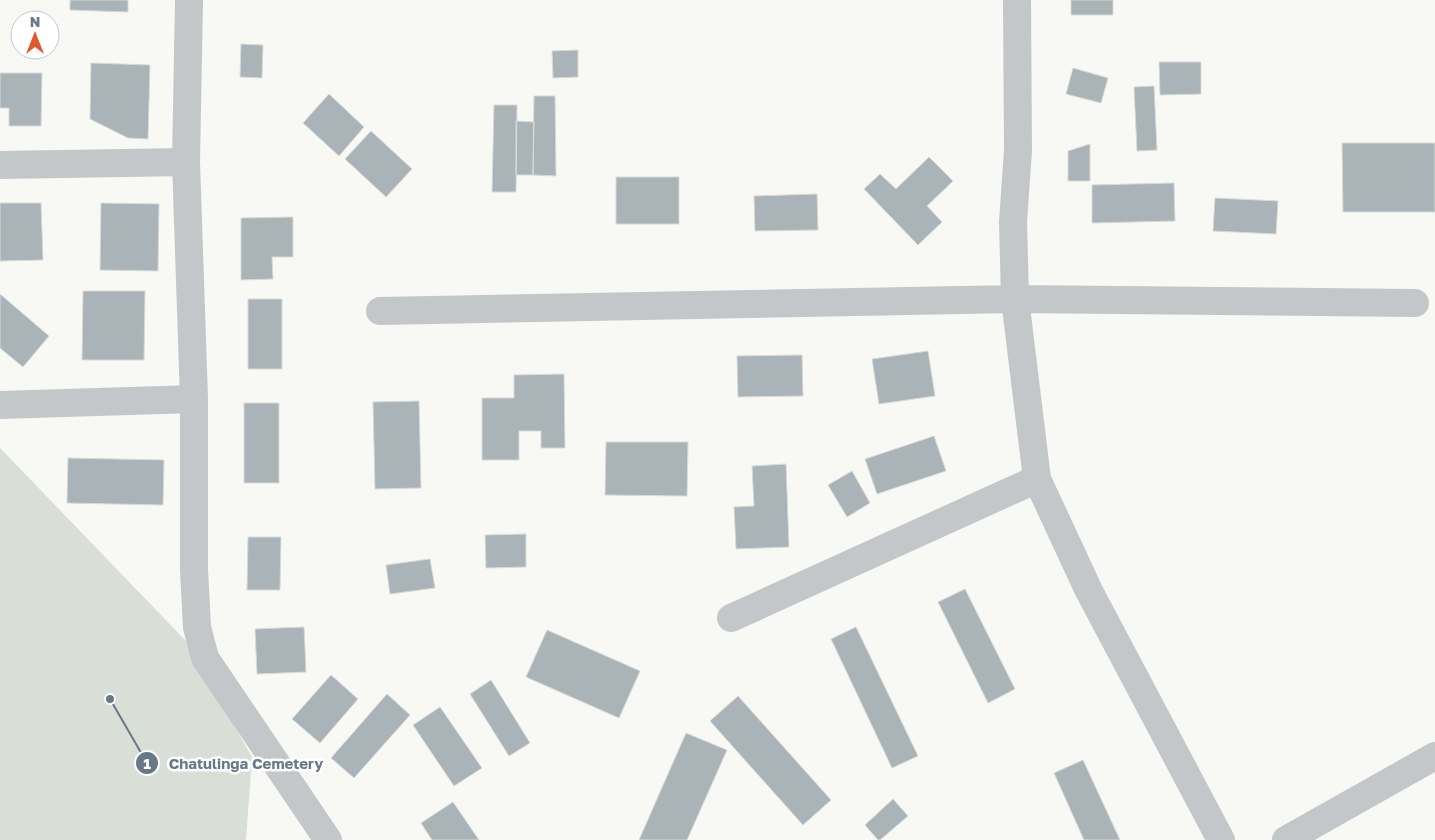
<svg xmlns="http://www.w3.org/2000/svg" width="1435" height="840" font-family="'Golos Text',sans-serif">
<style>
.green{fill:#d9dfd6}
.building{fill:#aab3b8;stroke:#d9d9d7}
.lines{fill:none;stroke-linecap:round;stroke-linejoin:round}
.minor{stroke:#c3c7ca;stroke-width:28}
.leader{fill:none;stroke:#677886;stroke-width:2}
.callout-dot{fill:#677886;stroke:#fff;stroke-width:2}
.mark-label{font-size:15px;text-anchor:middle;font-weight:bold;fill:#fff}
.callout-label{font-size:15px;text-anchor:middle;font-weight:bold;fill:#677886;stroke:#fff;stroke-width:5;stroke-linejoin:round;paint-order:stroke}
</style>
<rect width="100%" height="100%" fill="#f8f8f5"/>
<path class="green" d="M0,448L186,641L252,757L246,840H0Z"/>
<path class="building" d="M70,0H128V12L70,10Z
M1071,0H1113V15H1071Z
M241,44L263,45L262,78L240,77Z
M578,50V77L553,78L552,51Z
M1159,62H1201V94L1160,95Z
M91,63L150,65L148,139L128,138L90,119Z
M1073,68L1108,78L1101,103L1066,94Z
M0,73H42L41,126H9V108H0Z
M1154,86L1157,150L1137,151L1134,87Z
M329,94L364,127L339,156L303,123Z
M534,96H555L556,176L533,175Z
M494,105H517L516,192H492Z
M516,121L534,122L533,175H516Z
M371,131L412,169L386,197L345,159Z
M1342,143H1435V212H1343Z
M1090,144V181H1068V151Z
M929,157L953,181L927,206L942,222L918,245L864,189L880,174L896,189Z
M616,177H679V224H616Z
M1174,183L1175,221L1092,223V185Z
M817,194L818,230L755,231L754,196Z
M1215,198L1278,201L1276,234L1213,231Z
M0,203H41L43,260L0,261Z
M101,203L159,204L158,271L100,270Z
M293,217V257H272L273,279L241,280V218Z
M83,291H145L144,360H82Z
M0,294L49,336L23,367L0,348Z
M248,299H282V369H248Z
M928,351L935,396L879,404L872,359Z
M802,355L803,396L738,397L737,356Z
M564,374L565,448H541V431H519V460H482V398H514V375Z
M419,401L421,488L375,489L373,402Z
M244,403H279V483H244Z
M934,436L946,471L877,494L865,459Z
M606,442H688L687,496L605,495Z
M68,458L164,460L163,505L67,503Z
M786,464L789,547L736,549L734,507L754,506L752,466Z
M852,471L870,503L847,517L828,485Z
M526,534V567L486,568L485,535Z
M248,537H281L280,590H247Z
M430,559L435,588L390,594L386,565Z
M965,589L1015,689L988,703L938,602Z
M304,627L306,672L257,674L255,629Z
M856,627L918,756L892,768L831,639Z
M547,630L640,671L619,718L526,677Z
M331,675L358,699L320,743L292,719Z
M491,680L530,743L509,756L470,694Z
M387,694L410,715L354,778L331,758Z
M738,696L831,800L803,825L710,721Z
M440,707L482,768L454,786L413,725Z
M686,733L727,750L687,840H639Z
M1083,760L1120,840H1084L1054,773Z
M893,799L908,816L880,840H878L865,825Z
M453,802L479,840H432L421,823Z"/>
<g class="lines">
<path class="minor" d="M189,0L186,162L194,399V570L197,627L205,658L328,840
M1017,0L1018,150L1013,222L1015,299L1037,479L1089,591L1221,840
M0,165L186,162
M380,311L1015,299L1415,303
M0,405L194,399
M731,618L1037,479
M1286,840L1435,756"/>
</g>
<path class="leader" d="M110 699L147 763"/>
<g class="callout-dot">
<circle cx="110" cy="699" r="5"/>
<circle cx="147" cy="763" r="12"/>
</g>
<g class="mark-label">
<text x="147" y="769">1</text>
</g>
<g class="callout-label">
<text x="246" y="769">Chatulinga Cemetery</text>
</g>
<g transform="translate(35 35)"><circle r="24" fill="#ffffff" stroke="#c2c9cf"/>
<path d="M0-4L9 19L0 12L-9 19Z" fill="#e1582c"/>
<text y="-8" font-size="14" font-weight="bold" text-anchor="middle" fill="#677886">N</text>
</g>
</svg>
